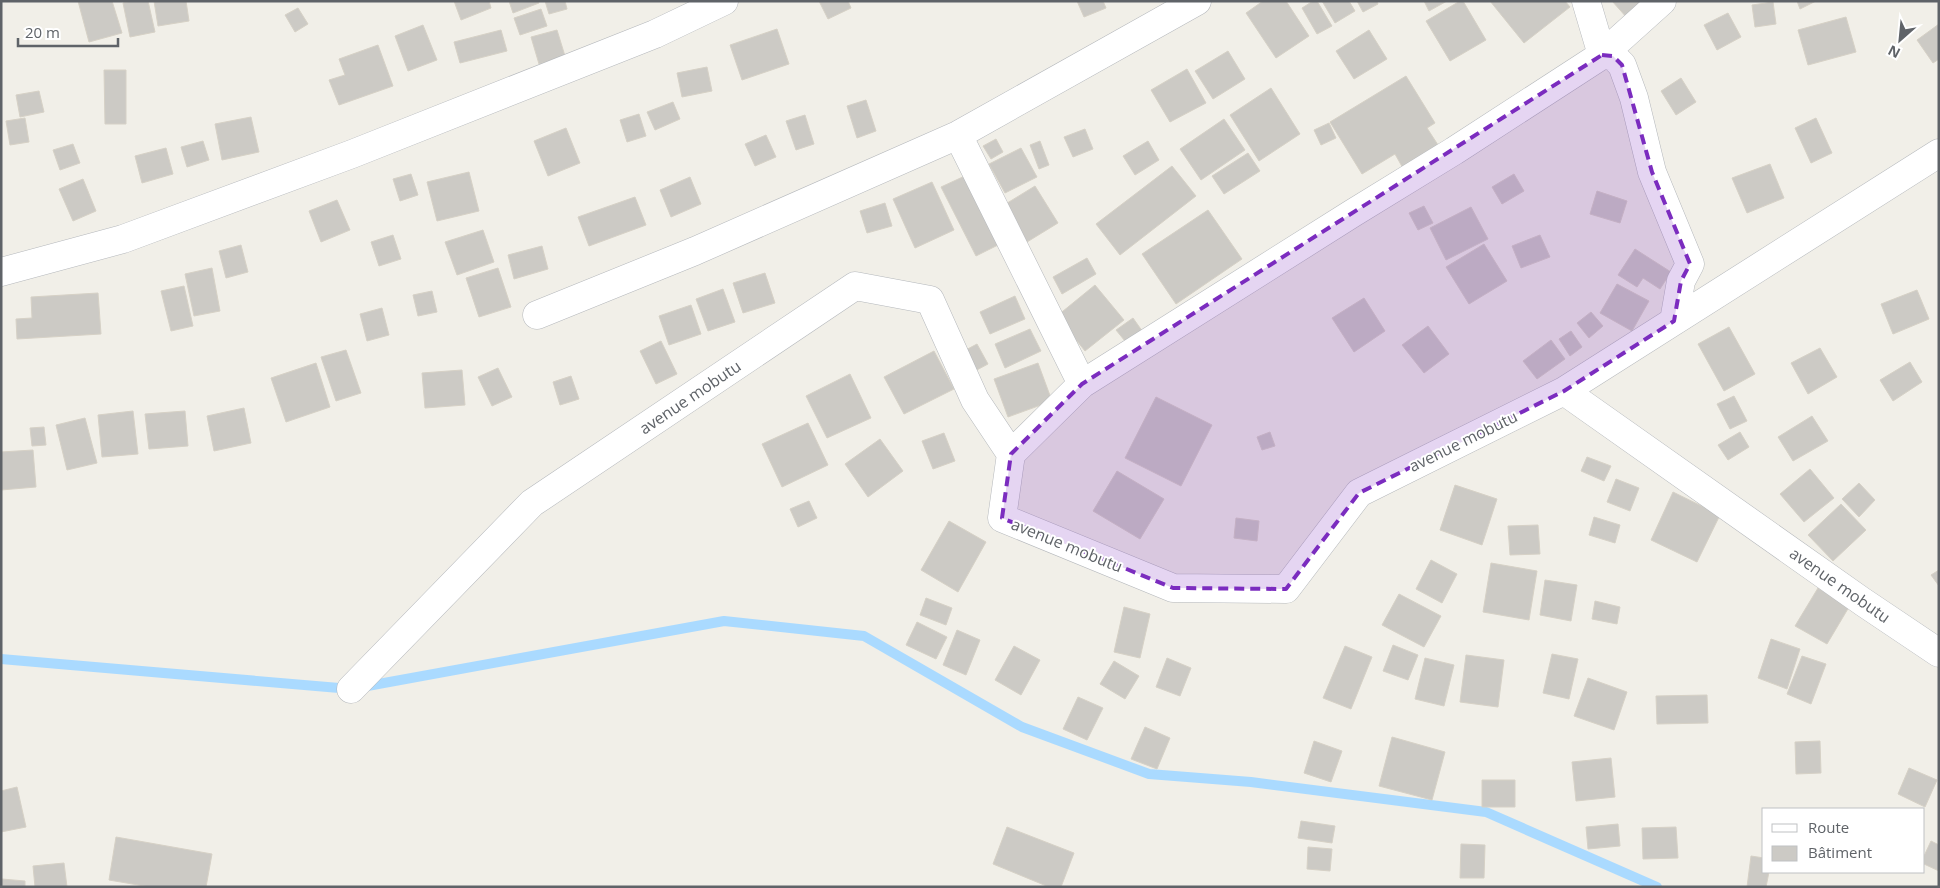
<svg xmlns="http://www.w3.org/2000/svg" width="1940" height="888" font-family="'Open Sans',sans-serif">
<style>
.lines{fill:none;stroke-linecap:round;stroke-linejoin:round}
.stream{stroke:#aadaff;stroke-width:10}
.building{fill:#cccac5;stroke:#d6d1c6}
.minor-casing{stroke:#b5b8bc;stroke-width:29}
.minor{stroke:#fff;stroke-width:28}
.marked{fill:#7b2cbf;fill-opacity:0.2;stroke:#7b2cbf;stroke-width:4;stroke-dasharray:10 6;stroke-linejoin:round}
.labels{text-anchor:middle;stroke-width:4;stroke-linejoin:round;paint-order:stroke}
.street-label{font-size:16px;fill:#5f6368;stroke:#fff}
</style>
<rect width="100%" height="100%" fill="#f1efe8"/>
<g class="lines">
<path class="stream" d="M1,659L351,689L724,621L864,636L1022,727L1149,774L1251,782L1486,812L1657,887"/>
</g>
<path class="building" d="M78,1H112L122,33L89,42Z
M132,1H148L155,32L130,37L123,3Z
M154,1H186L189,21L158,26Z
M454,1H489L491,8L461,20Z
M509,1H538L539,3L513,13Z
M545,1H565L567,9L549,14Z
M819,1H848L851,8L828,19Z
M1077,1H1103L1106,8L1084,17Z
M1263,1H1286L1309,36L1276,58L1246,13Z
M1313,1H1317L1332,26L1317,34L1302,8Z
M1322,1H1349L1355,11L1335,23Z
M1357,1H1377L1378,4L1363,12Z
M1424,1H1447L1429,11Z
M1460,1H1463L1486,40L1450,61L1426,21Z
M1490,1H1565L1570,7L1524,43Z
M1612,1H1648L1628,19Z
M1797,1H1816L1800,9Z
M1773,2L1776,24L1755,27L1752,5Z
M298,8L308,24L295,32L285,15Z
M541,9L547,26L520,35L514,18Z
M1728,13L1741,37L1717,50L1704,25Z
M1846,17L1856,52L1808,65L1798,30Z
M1939,24V59L1933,63L1917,40Z
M423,25L437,60L408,71L395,36Z
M777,29L789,64L742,80L730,45Z
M501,30L507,51L460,63L454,42Z
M557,30L565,56L539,64L531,37Z
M1369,30L1387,59L1354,79L1336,51Z
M378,45L393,86L339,105L329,80L345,75L339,59Z
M1228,51L1245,79L1213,99L1195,71Z
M707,67L712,91L682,97L677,73Z
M1187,69L1206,103L1170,122L1151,90Z
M104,70H126V124H105Z
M1406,76L1435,123L1427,128L1440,148L1404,170L1395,154L1362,174L1330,122Z
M1681,78L1696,102L1676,115L1661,91Z
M1271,88L1300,134L1259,161L1230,115Z
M39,91L44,112L20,117L16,95Z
M866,100L876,131L857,138L847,106Z
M673,102L680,119L655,130L647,112Z
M639,114L646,136L627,142L620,120Z
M805,115L814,144L796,150L786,121Z
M251,117L259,152L222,160L215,124Z
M25,118L29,142L10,145L6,121Z
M1816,118L1832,153L1811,163L1795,128Z
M1224,119L1245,150L1201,180L1180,149Z
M1329,123L1336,138L1321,145L1314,130Z
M566,128L580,163L548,176L534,141Z
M1085,129L1093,149L1073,157L1064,137Z
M766,135L776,157L755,166L745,144Z
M996,139L1003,152L991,159L983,146Z
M203,141L209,160L187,167L181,147Z
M1040,141L1049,165L1039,169L1030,145Z
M1148,141L1159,160L1135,175L1123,156Z
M73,144L80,163L60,170L53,150Z
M166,148L173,174L142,183L135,156Z
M1021,148L1037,177L1005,193L989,164Z
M1248,153L1260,171L1224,194L1212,176Z
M1770,164L1784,198L1747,213L1732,178Z
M1172,166L1196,196L1120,255L1096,224Z
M469,172L479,211L437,221L427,182Z
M411,174L418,195L400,201L393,179Z
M1514,174L1524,191L1502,204L1492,187Z
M967,175L1002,243L976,256L941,187Z
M690,177L701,204L671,217L660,190Z
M83,179L96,211L73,221L59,189Z
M932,182L954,230L915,248L893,199Z
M1035,186L1058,223L1027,242L1004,205Z
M1597,191L1627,201L1620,223L1590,214Z
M635,197L646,225L589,246L578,217Z
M337,200L350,230L321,242L309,211Z
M885,203L892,226L867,233L860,211Z
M1424,206L1433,223L1418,230L1409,213Z
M1471,207L1488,239L1446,260L1430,228Z
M1208,210L1242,259L1176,304L1142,254Z
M483,230L494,262L457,275L445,242Z
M393,235L401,259L379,266L371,242Z
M1540,235L1550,257L1521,268L1512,246Z
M1484,244L1507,281L1469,304L1446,267Z
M241,245L248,272L226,278L219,251Z
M542,246L548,269L514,279L508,255Z
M1635,249L1671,272L1660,289L1643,278L1637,287L1618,275Z
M1087,258L1096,274L1062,294L1053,277Z
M212,268L220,311L194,316L185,274Z
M498,268L511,307L479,317L466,278Z
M765,273L775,303L743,313L733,283Z
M1617,284L1649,301L1632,331L1600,313Z
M1095,285L1124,320L1085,351L1057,316Z
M184,286L193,326L171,331L161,291Z
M723,289L735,322L708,331L696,299Z
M1917,290L1929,319L1893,334L1881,304Z
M432,291L437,312L418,316L413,295Z
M98,293L101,334L17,339L16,319L32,318L31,297Z
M1015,296L1025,319L990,334L980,312Z
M1364,298L1385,331L1354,352L1332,318Z
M691,305L701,334L669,345L659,316Z
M382,308L389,335L367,341L360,314Z
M1591,312L1603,326L1589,338L1577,323Z
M1133,318L1145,335L1129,346L1116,330Z
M1428,326L1449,354L1424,373L1402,345Z
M1729,327L1755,374L1724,391L1698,344Z
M1030,329L1041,351L1005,368L995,344Z
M1571,331L1582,347L1570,356L1559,339Z
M1551,340L1565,359L1537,379L1523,361Z
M661,341L677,374L656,384L640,351Z
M977,344L988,364L973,372L962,352Z
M1820,348L1837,377L1808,394L1791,363Z
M346,350L361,393L336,401L321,357Z
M934,351L954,389L904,414L884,377Z
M1910,362L1922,382L1893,401L1880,380Z
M316,363L330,407L286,422L271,378Z
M1038,363L1052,401L1008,417L994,379Z
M498,368L512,397L492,406L478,377Z
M462,370L465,405L425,408L422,373Z
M850,374L871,418L827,438L806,396Z
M571,376L579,399L560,405L553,382Z
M1734,396L1747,421L1730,429L1717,404Z
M1156,397L1212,425L1181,486L1125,458Z
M244,408L251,443L214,451L207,416Z
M133,411L138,454L102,457L98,415Z
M185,411L188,446L149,449L145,414Z
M1812,416L1828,441L1793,461L1778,437Z
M85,418L97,463L67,470L56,425Z
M808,423L828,465L782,487L762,444Z
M44,427L46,445L32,446L30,428Z
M1270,432L1275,446L1262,450L1257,437Z
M1740,432L1749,447L1728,460L1718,445Z
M944,433L955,461L933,469L922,441Z
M880,439L903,471L868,497L845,464Z
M33,450L36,487L1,490V452Z
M1587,457L1611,466L1604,481L1581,471Z
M1810,469L1834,498L1804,522L1780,494Z
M1117,471L1164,499L1140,539L1093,511Z
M1616,479L1639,488L1630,511L1607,502Z
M1859,483L1875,500L1859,517L1842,499Z
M1455,485L1497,499L1482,545L1440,530Z
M1673,492L1720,515L1697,562L1651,540Z
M809,501L817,518L798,527L790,509Z
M1841,504L1866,530L1833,561L1808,535Z
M1594,517L1620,525L1615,543L1589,535Z
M1236,518L1259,521L1257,541L1234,538Z
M949,521L986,542L958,592L921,570Z
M1538,525L1540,554L1510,555L1508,526Z
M1431,560L1457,574L1442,603L1416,589Z
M1491,563L1537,571L1529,620L1483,612Z
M1939,570V586L1931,575Z
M1545,580L1577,585L1571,621L1540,615Z
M1818,588L1849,607L1827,644L1795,626Z
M1399,594L1441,616L1424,647L1382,625Z
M926,598L952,608L946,625L920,615Z
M1595,601L1620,607L1617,624L1592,619Z
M1124,607L1150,614L1140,658L1114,652Z
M917,622L947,637L936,659L906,645Z
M957,630L980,640L966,675L943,665Z
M1771,639L1800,649L1787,689L1758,678Z
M1393,645L1418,655L1408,680L1383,671Z
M1014,646L1040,660L1021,695L995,680Z
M1345,646L1372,657L1351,709L1323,698Z
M1552,654L1578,659L1569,699L1543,693Z
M1466,655L1504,660L1498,707L1460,702Z
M1802,656L1826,664L1811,704L1787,694Z
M1167,658L1191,668L1180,696L1156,687Z
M1425,658L1454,665L1444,706L1415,699Z
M1114,661L1139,676L1125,699L1100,684Z
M1588,678L1627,692L1614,730L1574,716Z
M1707,695L1708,723L1657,724L1656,696Z
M1078,697L1103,708L1087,740L1063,729Z
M1145,727L1170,738L1157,769L1131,759Z
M1392,737L1445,752L1432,800L1379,786Z
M1314,741L1342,751L1331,782L1304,773Z
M1820,741L1821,773L1796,774L1795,742Z
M1611,758L1615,797L1576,801L1572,762Z
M1909,768L1937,780L1925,807L1898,794Z
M1482,780H1515V807H1482Z
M17,787L26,827L1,832V791Z
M1301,821L1335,826L1332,843L1298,838Z
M1618,824L1620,846L1588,849L1586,827Z
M1007,827L1074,853L1061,887H1049L993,864Z
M1676,827L1678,858L1643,859L1642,828Z
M116,837L212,854L206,887H150L109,880Z
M1931,841L1939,845V871L1924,864V856Z
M1461,844L1485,845L1484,878H1460Z
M1308,847L1332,849L1330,871L1307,869Z
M1751,856L1764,858V872H1769L1766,887H1747Z
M64,863L67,887H35L33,866Z
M2,879L25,881V887H1Z"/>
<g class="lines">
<g class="minor-casing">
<path id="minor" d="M1586,1L1602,55L1613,56L1622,65L1634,98L1652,172L1690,264L1681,281L1674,321
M958,135L1082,384
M1,272L123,239L352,154L655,34L724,1
M537,315L695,251L958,135L1197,1
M1564,391L1939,153
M1011,454L1082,384L1353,213L1454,151L1602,55L1662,1
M351,689L532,503L855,286L930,300L975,400L1011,454L1002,518L1173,588L1286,589L1359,493L1564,391L1863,602L1939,653"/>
</g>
<use href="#minor" class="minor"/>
</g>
<path class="marked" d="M1602,55L1613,56L1622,65L1652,172L1690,264L1681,281L1674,321L1564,391L1359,493L1286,589L1173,588L1002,518L1011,454L1082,384Z"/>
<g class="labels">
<g class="street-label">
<text transform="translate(690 397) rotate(-34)" y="6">avenue mobutu</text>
<text transform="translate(1463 441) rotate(-26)" y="6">avenue mobutu</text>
<text transform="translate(1067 545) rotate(22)" y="6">avenue mobutu</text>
<text transform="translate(1840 585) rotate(35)" y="6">avenue mobutu</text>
</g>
</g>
<rect width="1940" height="888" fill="none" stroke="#5f6368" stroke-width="5"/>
<rect x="1762" y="808" width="162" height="65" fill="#ffffff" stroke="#bfc1c3"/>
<rect x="1772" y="824" width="25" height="8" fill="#ffffff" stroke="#bfc1c3"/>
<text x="1808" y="833" font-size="15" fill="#5f6368">Route</text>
<rect x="1772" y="846" width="25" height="15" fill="#cccac5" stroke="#bfc1c3"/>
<text x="1808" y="858" font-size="15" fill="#5f6368">Bâtiment</text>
<g transform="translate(1900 40) rotate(207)" stroke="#ffffff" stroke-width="4" paint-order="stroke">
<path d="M0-4L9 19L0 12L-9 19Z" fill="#5f6368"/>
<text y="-8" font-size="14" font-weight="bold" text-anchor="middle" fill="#5f6368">N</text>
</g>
<path d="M18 38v8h100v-8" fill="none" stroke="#5f6368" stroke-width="2.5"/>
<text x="25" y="38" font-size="15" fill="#5f6368" stroke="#ffffff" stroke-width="4" paint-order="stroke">20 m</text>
</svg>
